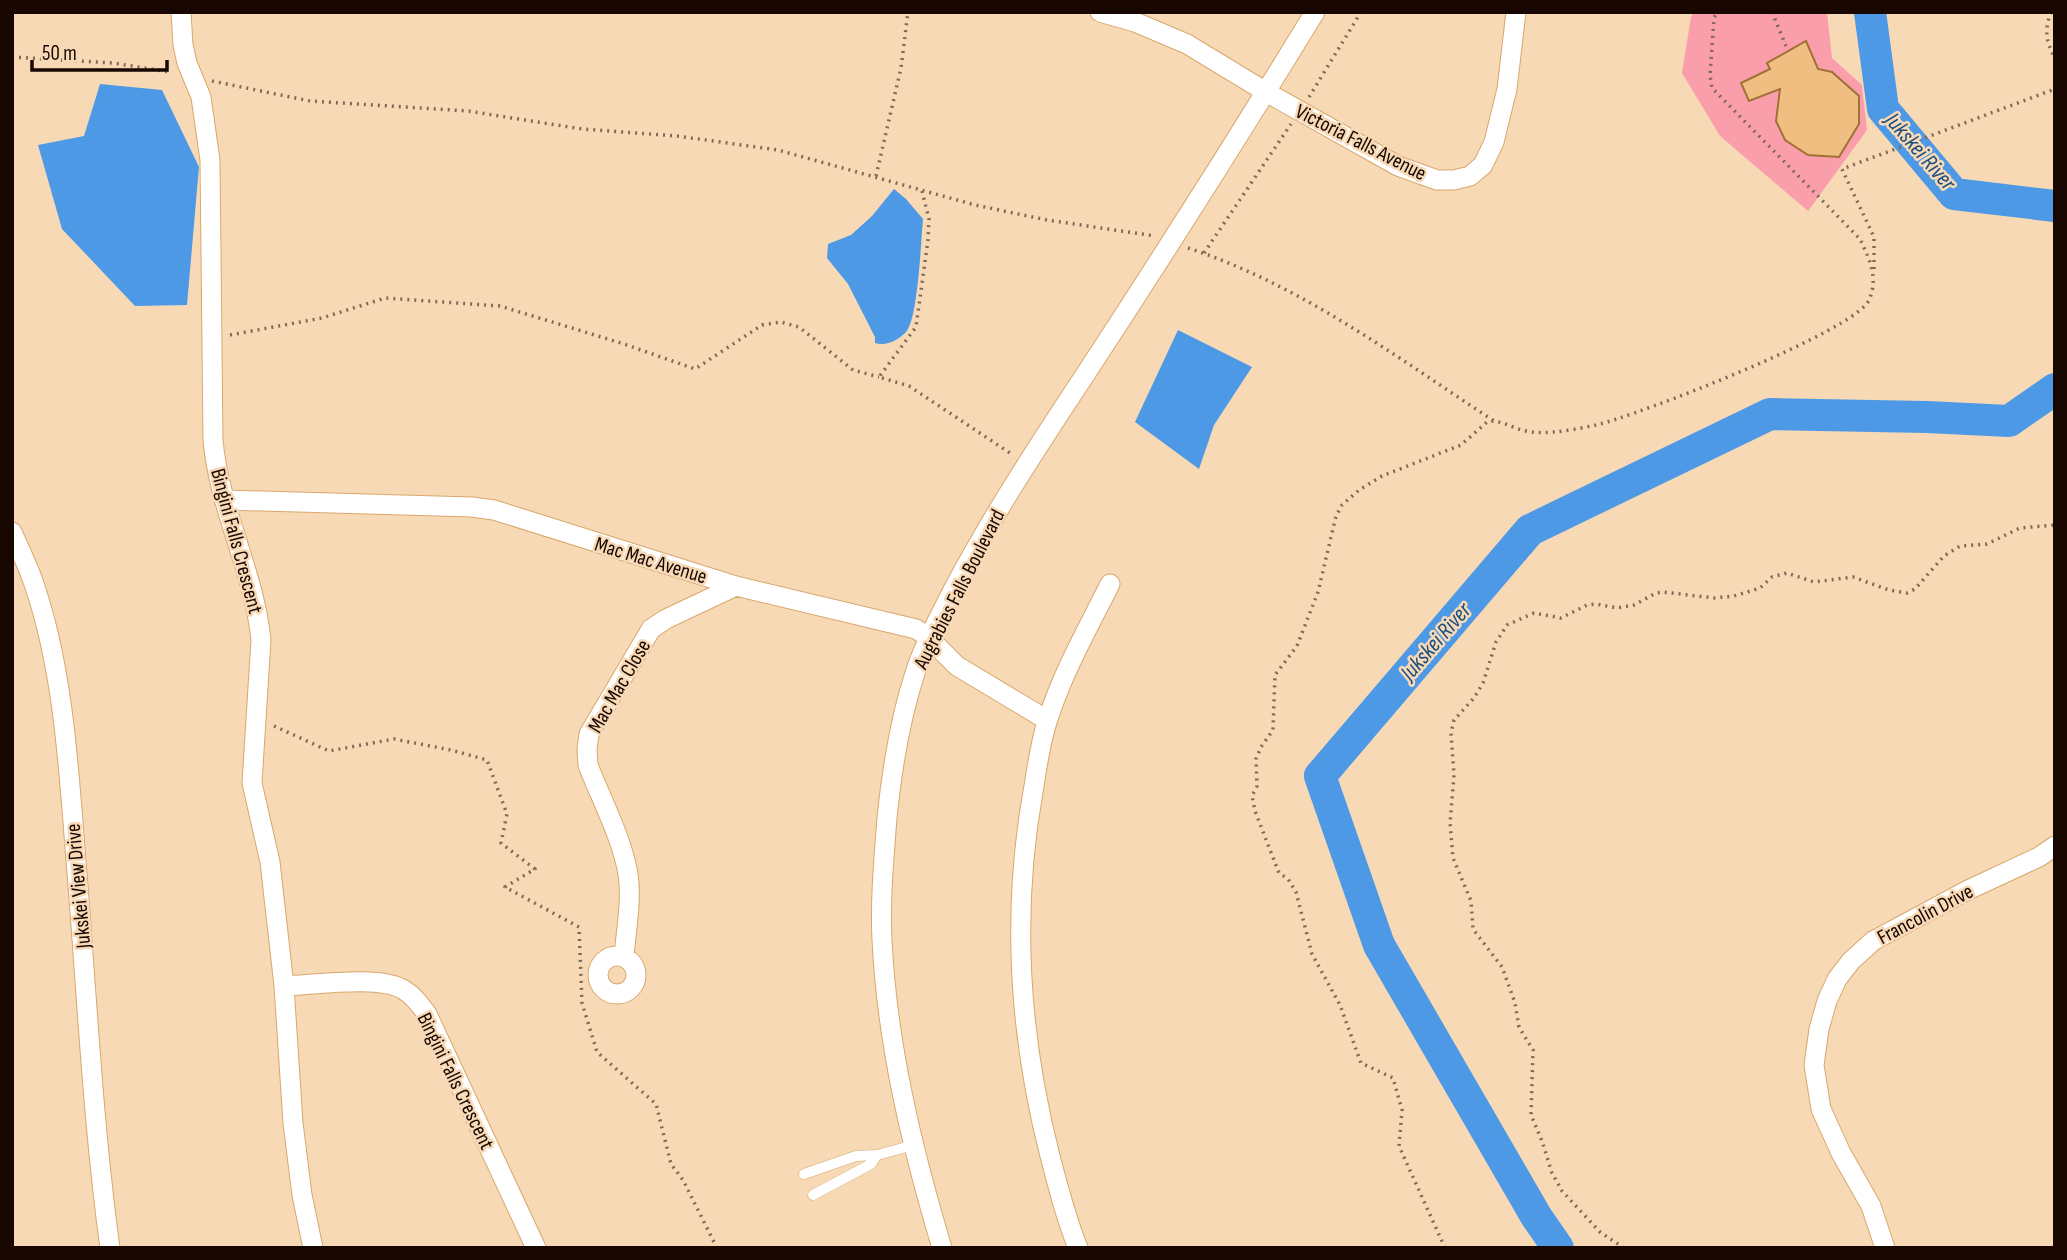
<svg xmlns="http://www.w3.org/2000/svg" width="2067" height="1260" font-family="'Sofia Sans Condensed',sans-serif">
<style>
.green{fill:#f99eaa}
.water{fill:#4d99e6}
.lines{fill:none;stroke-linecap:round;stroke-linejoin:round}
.river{stroke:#4d99e6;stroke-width:32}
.building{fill:#f0be81;stroke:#9f7135;stroke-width:2}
.lane-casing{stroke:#d9a76c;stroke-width:11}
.street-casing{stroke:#d9a76c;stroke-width:21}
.path{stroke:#806955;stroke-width:3.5;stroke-dasharray:2 5;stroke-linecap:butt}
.lane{stroke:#fff;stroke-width:10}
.street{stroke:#fff;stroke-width:19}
.labels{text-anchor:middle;stroke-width:5;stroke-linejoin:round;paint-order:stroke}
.street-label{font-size:21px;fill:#170700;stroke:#f8d9b6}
.water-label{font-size:23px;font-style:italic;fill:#194e80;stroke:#f8d9b6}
</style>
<rect width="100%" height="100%" fill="#f8d9b6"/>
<path class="green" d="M1694,12H1827L1832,58L1862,85L1867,130L1808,211L1720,136L1682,73L1691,17Z"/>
<path class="water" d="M100,84L162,90L199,167L187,305L135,306L62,229L38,145L84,136Z
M894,189L906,199L923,219C921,242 918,312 908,329C902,339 886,347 875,343V337L848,284L827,258L828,244L851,235L872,216Z
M1178,330L1252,367L1214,425L1199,469L1135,422Z"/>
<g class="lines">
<path class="river" d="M1870,12L1883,109L1954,194L2055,206
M1558,1248L1536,1216L1379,945L1320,776L1530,530L1770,414L1927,417L2009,421L2055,389"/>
</g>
<path class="building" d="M1806,41L1818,69L1832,72L1859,96V124L1839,157L1808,155L1785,140L1776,121L1780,89L1749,101L1741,83L1770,69L1767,63Z"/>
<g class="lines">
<g class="lane-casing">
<path id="lane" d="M804,1174L856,1156L877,1155L914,1145
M813,1195L871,1164L877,1155"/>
</g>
<g class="street-casing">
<path id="street" d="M181,12L183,45L187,63L201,97L210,160L213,440C219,509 254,571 261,640L252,783L270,862L284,986L293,1123L302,1195L313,1248
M1100,12L1135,22L1187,44L1266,92L1398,166L1437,180H1454L1470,176L1483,165L1494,142L1507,89L1516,12
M224,500L472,507L494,510L736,586L916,629L929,638L957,666L1047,720
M12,532C19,548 27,564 33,581C65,673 69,776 77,873C87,998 93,1124 110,1248
M598 975a19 19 0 1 1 38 0a19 19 0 1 1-38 0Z
M624,957C626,930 632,900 628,874C622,838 601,799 588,765L587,749L589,734L651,629L666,619L736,586
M284,986C315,985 380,975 404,990C414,996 420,1005 427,1014L536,1248
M942,1248C912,1148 887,1044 882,940C880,899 884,858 887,818C892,768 900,718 916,670C925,642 940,616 953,590C991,518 1036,449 1081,381C1161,259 1239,136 1315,12
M1078,1248C1066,1218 1058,1187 1050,1156C1019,1035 1011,915 1033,792C1037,768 1040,742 1048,719C1063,672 1088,628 1110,584
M1885,1248L1871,1206L1841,1153L1821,1109L1814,1065L1819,1029L1827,1001L1837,979L1851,961L1873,941L1968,890L2039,857L2055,846"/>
</g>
<path class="path" d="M1772,12L1786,46
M2051,12C2044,30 2046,42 2055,58
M12,57L113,63L170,72
M212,81L310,101L468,111L582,129L677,136L778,150L975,205L1047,220L1155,236
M1309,97L1361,12
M876,176L901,68L908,12
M922,191L929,219L928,240L916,327L879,377L909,386L1013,455
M1188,248C1301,285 1395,356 1494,421
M1204,253L1291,124
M1874,269V237L1842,169L2055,89
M230,335L322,318L385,298L500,306L624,344L695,369L762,325L781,322L799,327L853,370L879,377
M274,726L329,751L394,739L451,750L487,760L507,814L501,843L535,869L505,887L579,927L582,1003L597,1052L656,1104L671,1164L683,1180L717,1248
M1445,1248L1399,1146L1402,1110L1393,1078L1361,1063L1340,1005L1312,954L1296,892L1288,879L1279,873L1255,811L1252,796L1257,786L1256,759L1261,747L1273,730L1275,675L1297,646L1318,592L1336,516L1342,505L1359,490L1382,476L1461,445L1487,422C1500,419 1510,427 1522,430C1532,433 1543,433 1554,432C1567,431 1582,428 1596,425C1636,416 1856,331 1869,300C1879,278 1869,258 1860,239L1712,88L1710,76L1714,18L1717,12
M1624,1248L1600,1232L1562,1191L1552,1173L1542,1141L1531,1115L1533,1050L1519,1027L1515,1003L1502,967L1473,929L1471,901L1453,858L1450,823L1454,775L1451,733L1454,720L1474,698L1483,683L1496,642L1507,625L1534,613L1561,618L1587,605L1596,604L1617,608L1634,605L1656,593L1663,592L1714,598L1734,596L1760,588L1772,577L1787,573L1814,582L1853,577L1889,590L1907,593L1915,589L1944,556L1960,546L1987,544L2020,528L2055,525"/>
<use href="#lane" class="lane"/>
<use href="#street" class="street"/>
</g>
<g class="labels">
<g class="street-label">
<text transform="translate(1361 142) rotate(27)" y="7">Victoria Falls Avenue</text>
<text transform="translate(237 541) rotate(75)" y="7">Bingini Falls Crescent</text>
<text transform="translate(651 560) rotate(17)" y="7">Mac Mac Avenue</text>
<text transform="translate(959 589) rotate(-63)" y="7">Augrabies Falls Boulevard</text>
<text transform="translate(619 686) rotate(-60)" y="7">Mac Mac Close</text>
<text transform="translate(78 886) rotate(-95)" y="7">Jukskei View Drive</text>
<text transform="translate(1925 914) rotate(-28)" y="7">Francolin Drive</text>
<text transform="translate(456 1081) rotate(64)" y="7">Bingini Falls Crescent</text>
</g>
<g class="water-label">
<text transform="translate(1921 151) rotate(49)" y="8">Jukskei River</text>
<text transform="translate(1435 641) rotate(-49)" y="8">Jukskei River</text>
</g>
</g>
<rect width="2067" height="1260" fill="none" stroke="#170700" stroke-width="28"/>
<path d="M32 60v10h135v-10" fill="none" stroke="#170700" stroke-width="3.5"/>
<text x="42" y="60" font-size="21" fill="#170700" stroke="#f8d9b6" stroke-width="5" paint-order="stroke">50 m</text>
</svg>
